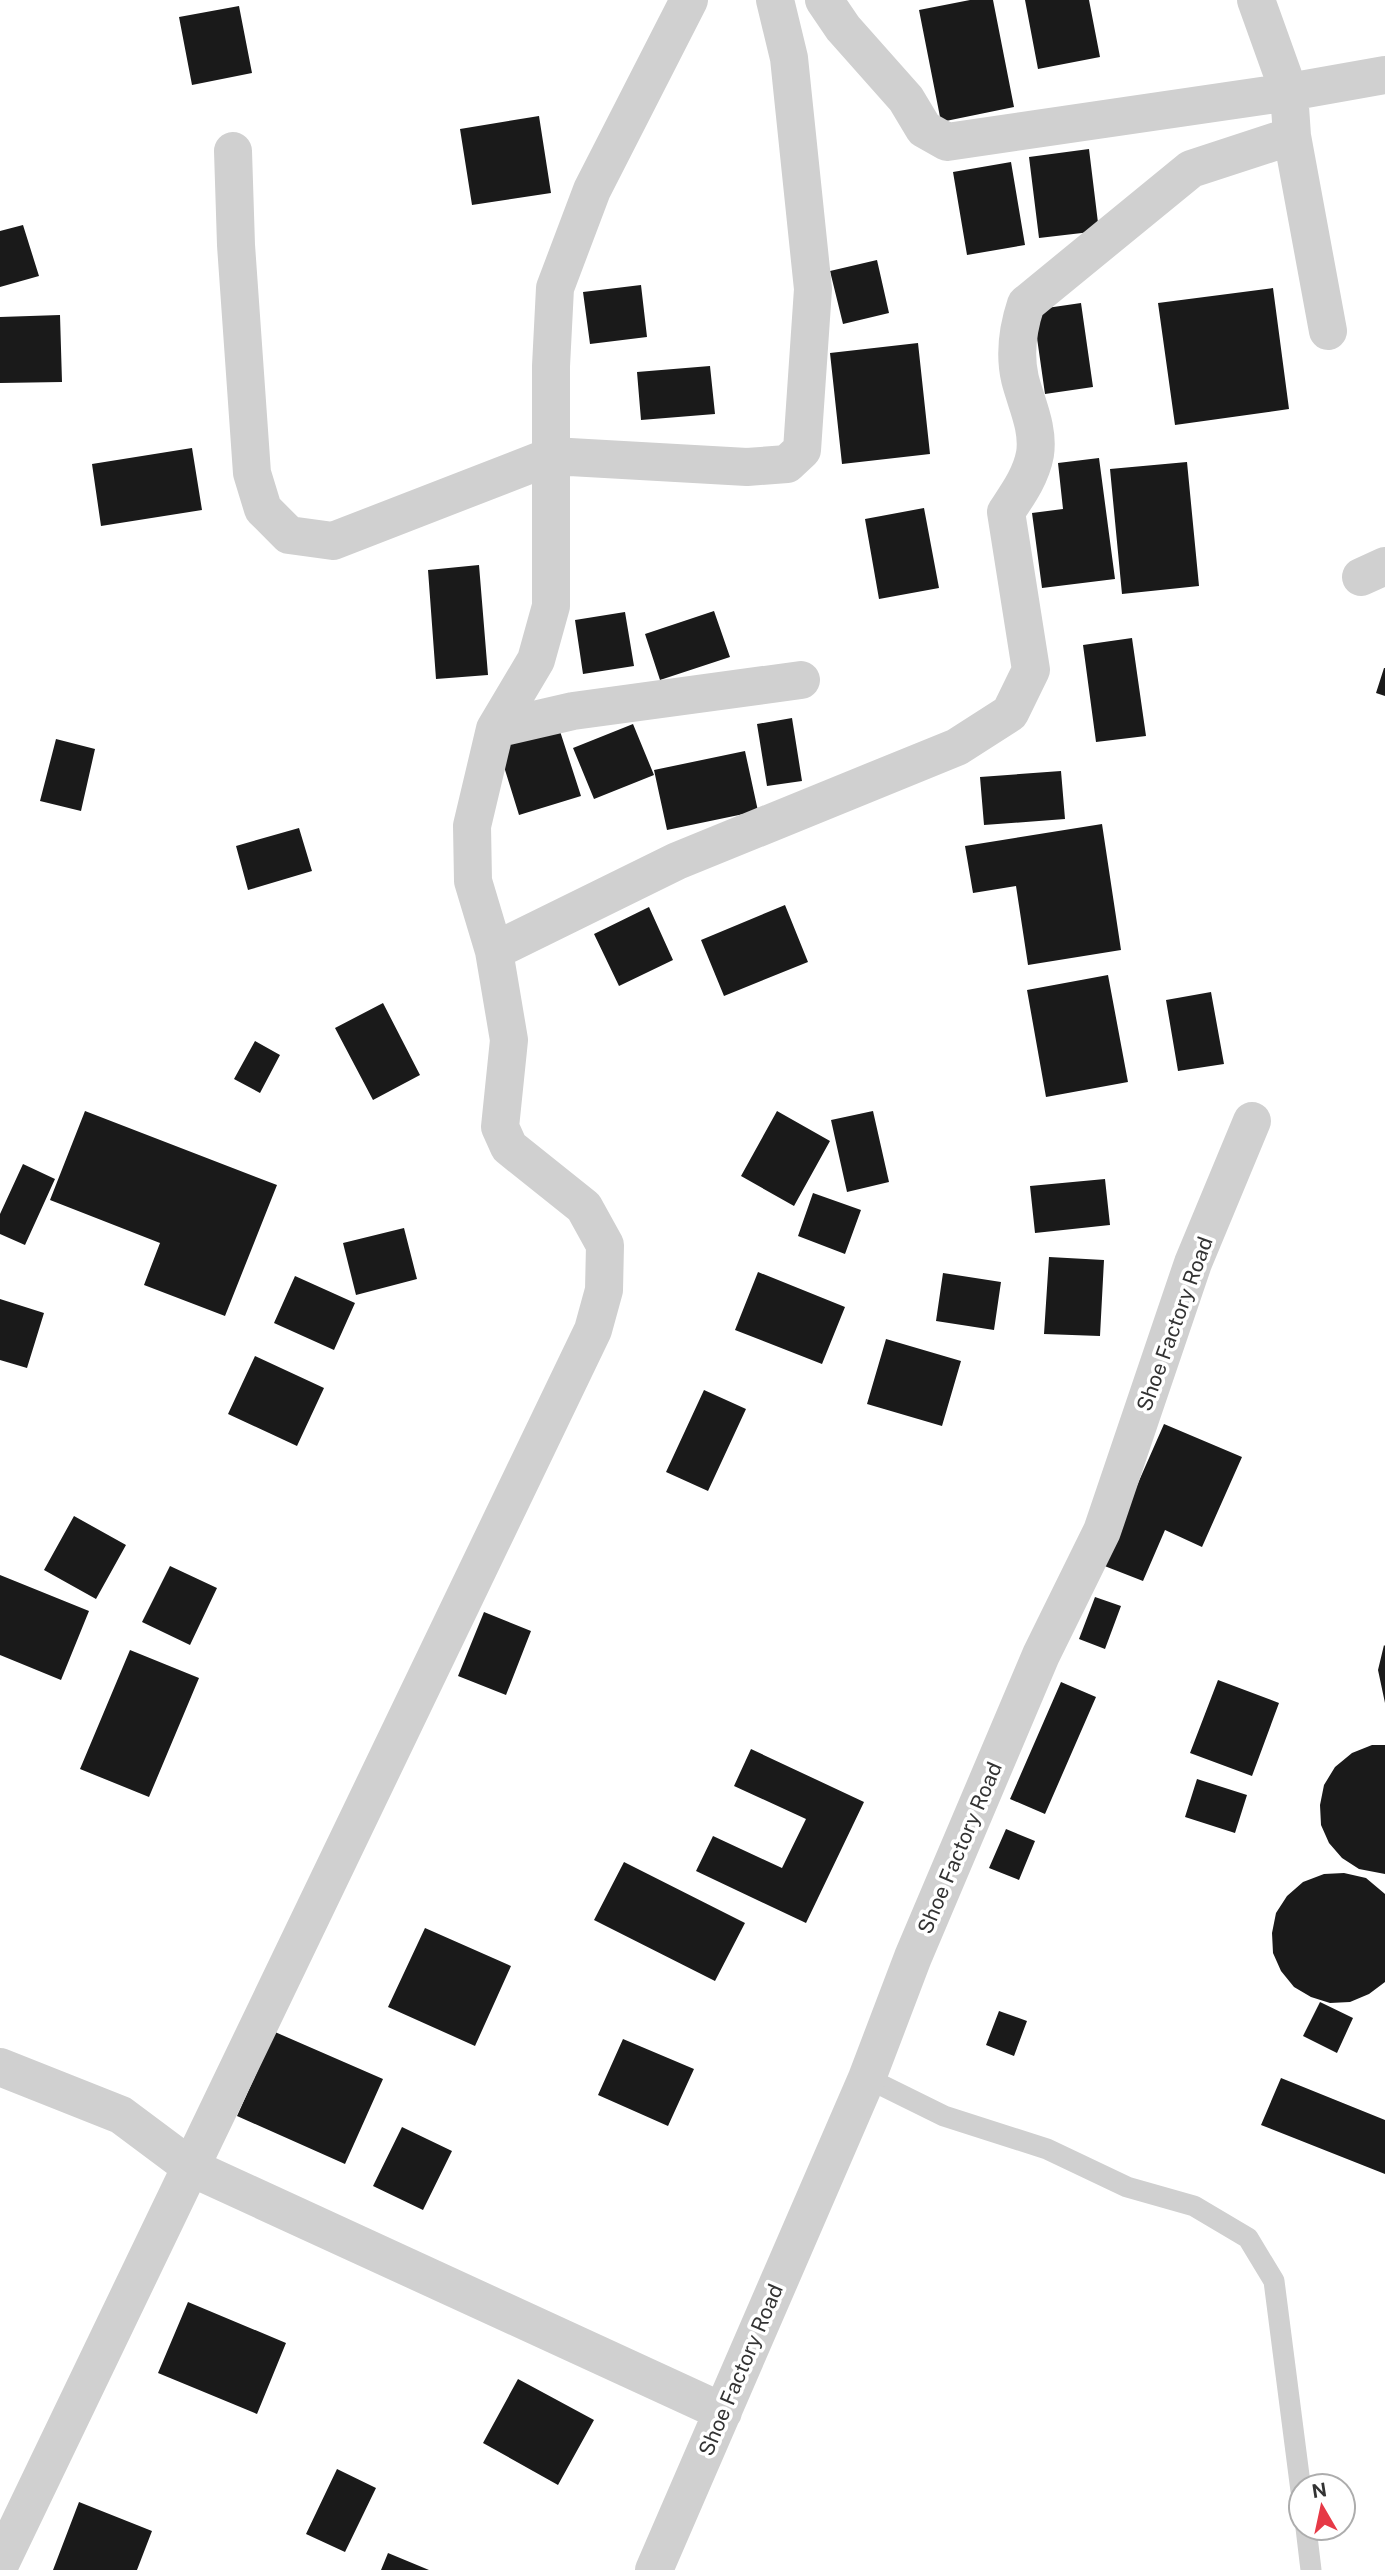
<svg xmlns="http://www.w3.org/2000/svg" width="1385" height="2570" font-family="'Public Sans',sans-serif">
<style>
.building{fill:#1a1a1a}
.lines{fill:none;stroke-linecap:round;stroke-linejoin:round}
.service{stroke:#d0d0d0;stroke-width:21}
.minor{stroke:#d0d0d0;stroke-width:38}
.labels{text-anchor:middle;stroke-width:7;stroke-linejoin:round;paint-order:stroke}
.street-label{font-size:21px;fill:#333;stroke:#fff}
</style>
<rect width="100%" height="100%" fill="#fff"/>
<path class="building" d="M970,0H993L1014,107L941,122L919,10Z
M1025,0H1089L1100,57L1038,69Z
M239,6L252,73L192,85L179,17Z
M539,116L551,193L472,205L460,129Z
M1089,149L1099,231L1039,238L1029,157Z
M1011,162L1025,245L967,255L953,172Z
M23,225L39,276L0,287V231Z
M877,260L889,313L843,324L830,271Z
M641,285L647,337L590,344L583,292Z
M1273,288L1289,409L1175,425L1158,303Z
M1081,303L1093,387L1045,394L1033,310Z
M60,315L62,382L0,383V317Z
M918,343L930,454L842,464L830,353Z
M710,366L715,414L641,420L637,372Z
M192,448L202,510L101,526L92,464Z
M1099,458L1115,579L1042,588L1032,513L1063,509L1058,463Z
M1187,462L1199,586L1122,594L1110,469Z
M924,508L939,588L879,599L865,519Z
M479,565L488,675L436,679L428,570Z
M714,611L730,657L660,680L645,634Z
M625,612L634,666L583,674L575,620Z
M1132,638L1146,736L1096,742L1083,645Z
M1384,668H1385V696L1376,693Z
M792,718L802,781L767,786L757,724Z
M633,724L654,775L594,799L573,748Z
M558,725L581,796L519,815L497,744Z
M56,739L95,749L81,811L40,801Z
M745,751L758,811L667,830L654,770Z
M1061,771L1065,819L984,825L980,777Z
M1102,824L1121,950L1028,965L1016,886L973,893L965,846Z
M299,828L312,871L248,890L236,846Z
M785,905L808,962L724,996L701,940Z
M649,907L673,960L619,986L594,934Z
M1108,975L1128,1082L1046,1097L1027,990Z
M1211,992L1224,1064L1178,1071L1166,1000Z
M383,1003L420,1075L373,1100L335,1028Z
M255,1041L280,1055L260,1093L234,1079Z
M85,1111L277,1185L225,1316L144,1285L160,1243L50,1200Z
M777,1111L830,1141L794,1206L741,1176Z
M873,1111L889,1182L847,1192L831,1120Z
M23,1164L55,1179L25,1245L0,1234V1214Z
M1105,1179L1110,1225L1035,1233L1030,1186Z
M813,1193L861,1210L845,1254L798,1236Z
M404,1228L417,1279L356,1295L343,1243Z
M1049,1257L1104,1260L1100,1336L1044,1334Z
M758,1272L845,1307L822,1364L735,1330Z
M943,1273L1001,1282L994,1330L936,1321Z
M295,1276L355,1303L334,1350L274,1323Z
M0,1299L44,1313L27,1368L0,1360Z
M886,1339L961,1361L942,1426L867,1404Z
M255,1356L324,1388L297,1446L228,1414Z
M704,1390L746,1409L708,1491L666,1472Z
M1164,1424L1242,1457L1202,1547L1165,1530L1143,1581L1102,1565Z
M74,1516L126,1545L96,1599L44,1570Z
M170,1566L217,1588L190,1645L142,1622Z
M0,1575L89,1611L61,1680L0,1655Z
M1095,1597L1121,1606L1105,1649L1079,1639Z
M484,1612L531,1631L506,1695L458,1676Z
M1384,1645L1385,1646V1703L1378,1670Z
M130,1650L199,1678L149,1797L80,1769Z
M1218,1680L1279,1703L1252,1776L1190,1753Z
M1061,1682L1096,1697L1045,1814L1010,1799Z
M1372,1745H1385V1874L1359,1869L1342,1858L1329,1843L1321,1825L1320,1805L1324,1785L1335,1767L1352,1753Z
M751,1749L864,1802L806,1923L696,1871L713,1836L782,1868L806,1819L734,1786Z
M1197,1779L1247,1795L1235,1833L1185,1817Z
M1006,1829L1035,1841L1019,1880L989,1868Z
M624,1862L745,1923L715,1981L594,1920Z
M1344,1873L1366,1878L1385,1894V1982L1369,1994L1350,2002L1330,2003L1311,1997L1294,1987L1281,1971L1273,1953L1272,1933L1276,1913L1287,1896L1303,1882L1324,1874Z
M425,1928L511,1966L475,2046L388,2007Z
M1320,2002L1353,2018L1337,2053L1303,2036Z
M999,2011L1027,2021L1014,2056L986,2045Z
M275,2032L383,2079L345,2164L237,2116Z
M623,2039L694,2069L668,2126L598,2095Z
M1281,2078L1385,2120V2174L1261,2125Z
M402,2127L452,2151L423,2210L373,2186Z
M188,2302L286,2343L257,2414L158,2373Z
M518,2379L594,2420L558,2485L483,2443Z
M337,2469L376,2488L345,2552L306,2534Z
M79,2502L152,2531L137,2570H53Z
M388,2553L429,2570H381Z"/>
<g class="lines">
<path class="service" d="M867,2078L944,2116L1047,2149L1127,2187L1194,2206L1248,2238L1274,2281L1301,2491
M1306,2528L1311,2570"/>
<path class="minor" d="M824,0L843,28L906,99L924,129L947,142L1289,92L1385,75
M1256,0L1289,92L1292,136L1328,331
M233,151L236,245L252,473L263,509L289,535L333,541L552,456L747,467L787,464L802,450L813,289L789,58L775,0
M1361,577L1385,566
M495,729L573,711L801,680
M494,951L677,861L957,747L1010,713L1031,670L1006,512C1018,494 1031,476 1035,454C1039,428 1026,403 1020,379C1014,353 1018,328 1026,304L1191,169L1292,136
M0,2067L121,2115L192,2168L723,2412
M0,2564L593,1330L604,1290L605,1245L584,1207L509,1147L500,1127L509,1040L494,951L473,881L472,826L495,729L536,660L551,606V366L555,288L592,190L689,0
M654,2570L867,2078L913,1957L1041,1655L1102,1531L1193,1263L1252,1121"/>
</g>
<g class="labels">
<g class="street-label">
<text transform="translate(1175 1324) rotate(-70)" y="7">Shoe Factory Road</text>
<text transform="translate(960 1848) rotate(-67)" y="7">Shoe Factory Road</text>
<text transform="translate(741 2370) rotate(-67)" y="7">Shoe Factory Road</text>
</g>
</g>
<g transform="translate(1322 2507) rotate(351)"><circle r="33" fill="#ffffff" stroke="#adadad" stroke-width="2"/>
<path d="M0-5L12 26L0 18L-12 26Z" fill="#e63946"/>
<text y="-10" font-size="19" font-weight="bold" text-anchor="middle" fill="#333333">N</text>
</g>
</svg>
